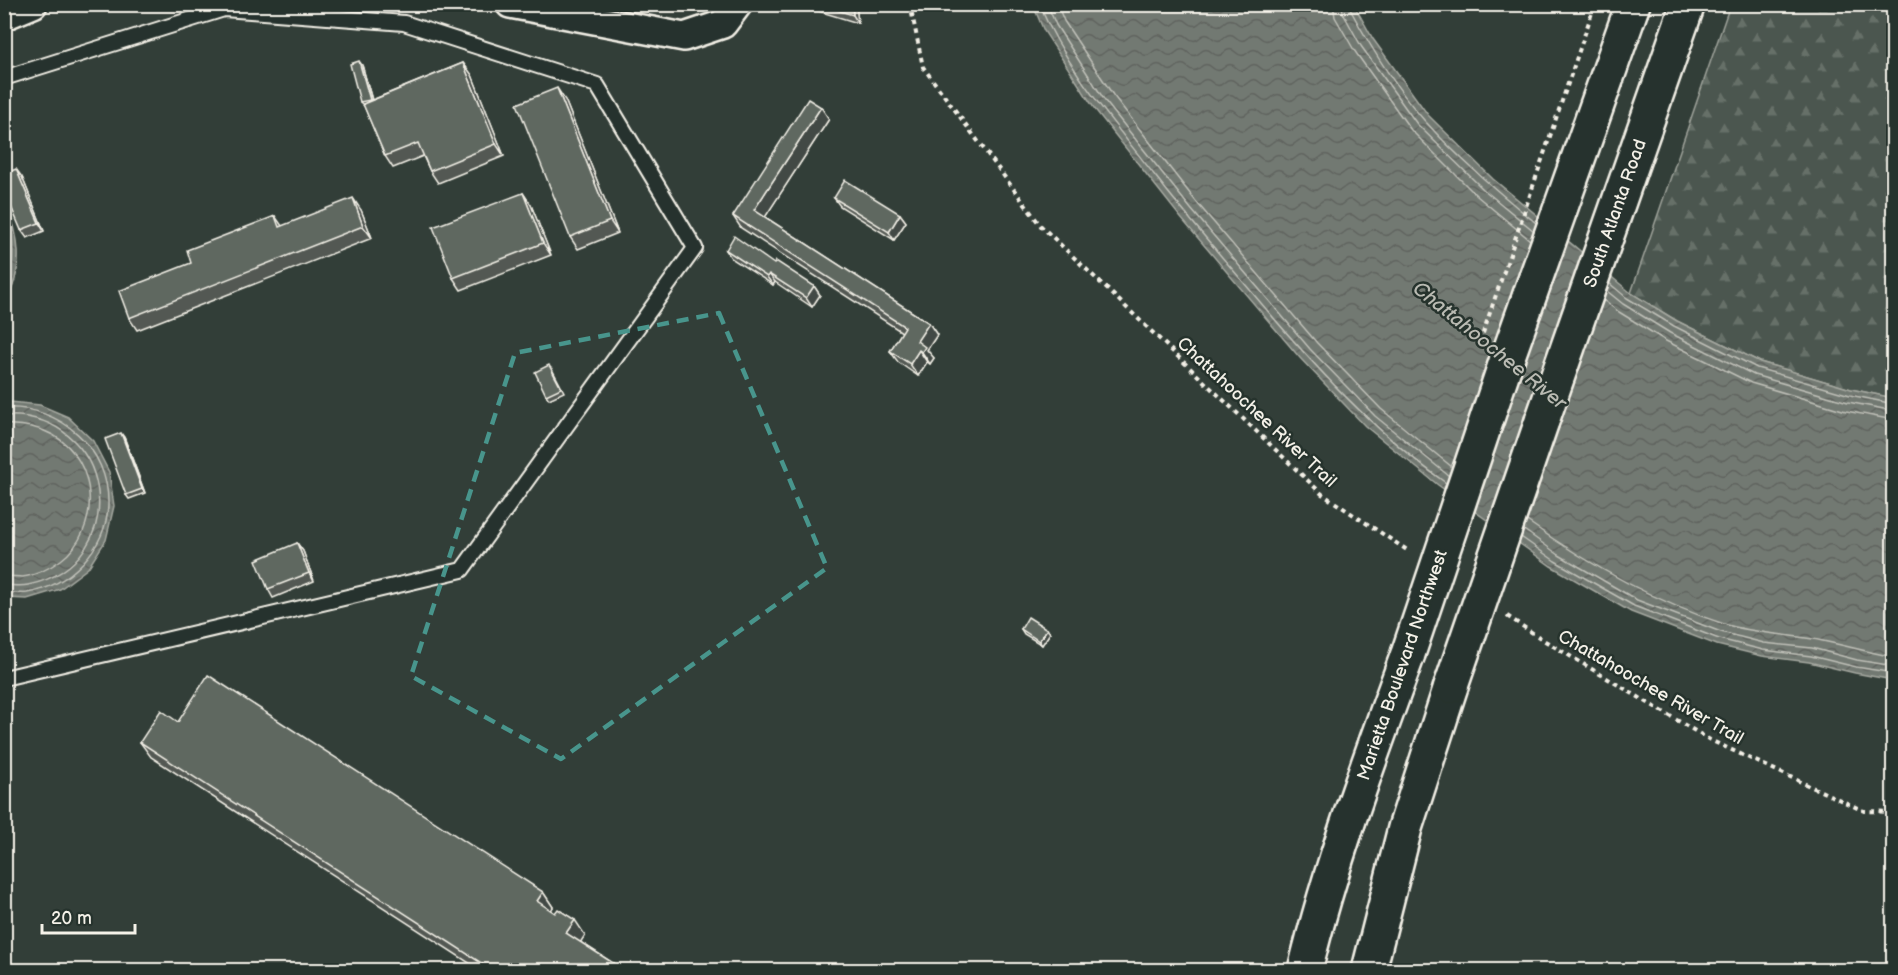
<svg xmlns="http://www.w3.org/2000/svg" width="1898" height="975" font-family="'Balsamiq Sans',sans-serif">
<style>
.forest{fill:url(#forest-firs);stroke:#a0a49c;stroke-width:1.5}
.water{fill:url(#water-waves);stroke:#a6a9a1;stroke-width:1.5}
.lines{fill:none;stroke-linecap:round;stroke-linejoin:round}
.shore{stroke:#c0c1b9;stroke-width:1.5}
.lane-casing{stroke:#f4f1e8;stroke-width:18}
.street-casing{stroke:#f4f1e8;stroke-width:32}
.secondary-casing{stroke:#f4f1e8;stroke-width:38}
.path{stroke:#f4f1e8;stroke-width:4;stroke-dasharray:4.5 4.5;stroke-linecap:butt}
.lane{stroke:#26332d;stroke-width:14}
.street{stroke:#26332d;stroke-width:27}
.secondary{stroke:#26332d;stroke-width:33}
.secondary-bridge-casing{stroke:#f4f1e8;stroke-width:38;stroke-linecap:butt}
.path-bridge{stroke:#f4f1e8;stroke-width:4;stroke-dasharray:4.5 4.5;stroke-linecap:butt}
.secondary-bridge{stroke:#26332d;stroke-width:33}
.wall{fill:#525953;stroke:#f4f1e8;stroke-width:1.5}
.shaded-wall{fill:#424944;stroke:#f4f1e8;stroke-width:1.5}
.building{fill:#5f6861;stroke:#f4f1e8;stroke-width:1.5}
.marked{fill:none;stroke:#48958c;stroke-width:4.5;stroke-dasharray:12 8;stroke-linejoin:round}
.labels{text-anchor:middle;stroke-width:5;stroke-linejoin:round;paint-order:stroke}
.street-label{font-size:18px;fill:#f4f1e8;stroke:#26332d}
.water-label{font-size:20px;font-style:italic;fill:#babbb3;stroke:#26332d}
</style>
<defs>
<pattern id="forest-firs" width="22" height="20" patternUnits="userSpaceOnUse" patternTransform="scale(1.5)"><rect width="22" height="20" fill="#4c564f"/><path d="M5 1l3.5 6h-7zM16 11l3.5 6h-7z" fill="#666f68"/></pattern>
<pattern id="water-waves" width="16" height="10" patternUnits="userSpaceOnUse" patternTransform="scale(1.5)"><rect width="16" height="10" fill="#727972"/><path d="M0 5q4-4 8 0t8 0" fill="none" stroke="#60635e"/></pattern>
</defs>
<rect width="100%" height="100%" fill="#323e38"/>
<filter id="ink" filterUnits="userSpaceOnUse"><feTurbulence type="fractalNoise" baseFrequency=".0167" numOctaves="2"/><feDisplacementMap in="SourceGraphic" scale="12" xChannelSelector="R" yChannelSelector="G"/><feConvolveMatrix kernelMatrix="1 2 1 2 8 2 1 2 1" color-interpolation-filters="sRGB"/></filter>
<g filter="url(#ink)">
<path class="forest" d="M1730,5H1893V398L1851,389L1760,362L1677,321L1631,293Z"/>
<path class="water" d="M1033,5H1354L1373,39L1428,115L1493,179L1631,293L1677,321L1760,362L1851,389L1893,398V680L1855,673L1809,662L1762,656L1717,645L1631,612L1551,566L1438,485L1365,426L1300,358L1181,218L1094,108L1044,31Z
M5,203C20,234 25,271 5,301Z
M10,402L40,405L68,417L93,441L109,472L114,506L106,540L88,568L60,589L27,599L5,598L4,403Z"/>
<g class="lines">
<path class="shore" d="M1039,4C1066,68 1114,123 1156,177C1188,218 1222,257 1255,296C1313,365 1373,431 1446,483
M1047,4L1056,25L1105,101L1191,209L1310,349L1375,416L1449,476
M1057,4L1064,21L1113,95L1198,204L1317,343L1381,409L1452,467
M1333,4L1335,17L1354,50L1411,130L1477,196L1530,240
M1342,4L1343,13L1361,46L1417,124L1483,189L1534,231
M1349,4L1350,9C1371,48 1395,87 1424,120C1458,158 1497,191 1536,223
M4,216C16,238 14,268 4,290
M1609,283L1627,298L1674,326L1757,368L1850,395L1894,404
M1607,291L1623,304L1670,333L1754,375L1848,402L1894,411
M1603,300L1619,312L1666,341L1751,383L1846,411L1894,420
M4,408C60,405 110,448 108,506C106,549 69,586 27,593C20,594 12,592 4,592
M4,416C114,410 136,562 28,585C20,587 12,585 4,585
M4,425C22,424 38,427 53,435C99,461 101,530 61,560C50,568 37,575 23,577C17,577 11,576 4,576
M1527,521C1588,564 1652,601 1724,624C1753,633 1783,634 1813,639C1840,644 1867,652 1894,657
M1524,530L1559,555L1637,600L1721,632L1764,643L1812,648L1857,660L1894,666
M1521,537L1555,561L1634,606L1719,639L1763,650L1811,656L1856,667L1894,673"/>
<g class="lane-casing">
<path id="lane" d="M4,78L224,9L404,23L597,85L695,248L462,570L4,678"/>
</g>
<g class="street-casing">
<path id="street" d="M510,4L684,37L723,24L738,4
M4,16L33,4"/>
</g>
<g class="secondary-casing">
<g id="secondary">
<path d="M1506,362L1633,4"/>
<path id="s1" d="M1542,421L1688,4"/>
<path d="M1305,970C1331,863 1370,758 1408,654"/>
<path d="M1369,970L1405,828L1451,686"/>
</g>
</g>
<path class="path" d="M910,4L923,67L1041,226L1322,494L1410,552
M1507,616L1545,641L1710,740L1864,811L1894,812"/>
<use href="#lane" class="lane"/>
<use href="#street" class="street"/>
<use href="#secondary" class="secondary"/>
<g class="secondary-bridge-casing">
<path id="secondary-bridge" d="M1408,654L1506,362
M1451,686L1542,421"/>
</g>
<path class="path-bridge" d="M1480,342L1595,4"/>
<use href="#secondary-bridge" class="secondary-bridge"/>
</g>
<path class="wall" d="M795,4H856L858,23Z
M463,63L472,75L504,156L438,183L430,171L423,156L393,168L385,156L364,106L360,102L362,65L372,100Z
M565,100L618,233L578,249L570,237Z
M829,119L765,217L929,323L937,335L927,350L934,358L930,364L927,362L918,376L898,362L890,351L902,332L741,228L733,216Z
M22,177L44,231L27,238L21,230Z
M523,193L531,205L551,255L461,290L453,278Z
M834,198L900,214L906,222L894,240L840,206Z
M361,210L372,238L137,330L129,318L191,263L275,216L282,226Z
M726,250L814,286L820,295L812,307L775,282L773,285L731,258Z
M552,369L564,392L549,399L546,395Z
M124,437L145,493L129,499L126,495Z
M297,543L303,551L314,581L273,598L268,589Z
M1021,629H1047L1050,633L1042,645L1024,634Z
M178,722L543,892L553,907L551,910L585,935L580,942L624,970H480L151,757L140,742Z"/>
<path class="shaded-wall" d="M852,4H856L858,23L853,15Z
M359,61L362,65L373,104L370,100Z
M463,63L472,75L504,156L496,144Z
M557,88L565,100L618,233L610,221Z
M821,107L829,119L762,222L754,210Z
M16,169L22,177L44,231L39,223Z
M523,193L531,205L551,255L543,243Z
M353,198L361,210L372,238L363,226Z
M900,214L906,222L894,240L889,232Z
M769,274L775,282L773,285L767,277Z
M814,286L820,295L812,307L806,298Z
M929,323L937,335L927,350L934,358L930,364L922,352L917,341Z
M919,350L927,362L918,376L910,364Z
M121,433L124,437L145,493L142,489Z
M297,543L303,551L314,581L309,573Z
M1047,629L1050,633L1042,645L1039,641Z
M543,892L553,907L548,916L537,901Z
M575,920L585,935L577,948L566,933Z"/>
<path class="building" d="M817,4H852L853,15Z
M359,61L370,100L360,102L350,64Z
M463,63L496,144L430,171L418,143L385,156L363,104Z
M557,88L610,221L570,237L517,104Z
M808,99L821,107L754,210L929,323L917,341L925,347L922,352L919,350L910,364L890,351L905,327L733,216Z
M16,169L39,223L21,230L4,190V174Z
M845,180L900,214L889,232L834,198Z
M523,193L543,243L453,278L433,227Z
M353,198L363,226L129,318L119,291L191,263L187,250L275,216L279,227Z
M734,236L774,264L776,261L814,286L806,298L769,274L767,277L726,250Z
M549,365L561,388L546,395L535,372Z
M121,433L142,489L126,495L105,439Z
M297,543L309,573L268,589L256,560Z
M1028,617L1047,629L1039,641L1021,629Z
M208,675L543,892L537,901L555,913L558,909L575,920L566,933L624,970H492L140,742L161,710L178,722Z"/>
</g>
<path class="marked" d="M719,313L827,568L561,759L411,676L515,353Z"/>
<g class="labels">
<g class="street-label">
<text dy="6" stroke="none"><textPath href="#s1" startOffset="220">South Atlanta Road</textPath></text>
<text transform="translate(1257 412) rotate(43)" y="6">Chattahoochee River Trail</text>
<text transform="translate(1402 665) rotate(-71)" y="6">Marietta Boulevard Northwest</text>
<text transform="translate(1651 687) rotate(30)" y="6">Chattahoochee River Trail</text>
</g>
<g class="water-label">
<text transform="translate(1490 345) rotate(39)" y="7">Chattahoochee River</text>
</g>
</g>
<rect width="1898" height="975" fill="none" stroke="#26332d" stroke-width="24"/>
<rect x="12" y="12" width="1874" height="951" fill="none" stroke="#f4f1e8" stroke-width="2" filter="url(#ink)"/>
<path d="M42 924v9h93v-9" fill="none" stroke="#f4f1e8" stroke-width="3"/>
<text x="51" y="924" font-size="18" fill="#f4f1e8" stroke="#26332d" stroke-width="4.5" paint-order="stroke">20 m</text>
</svg>
